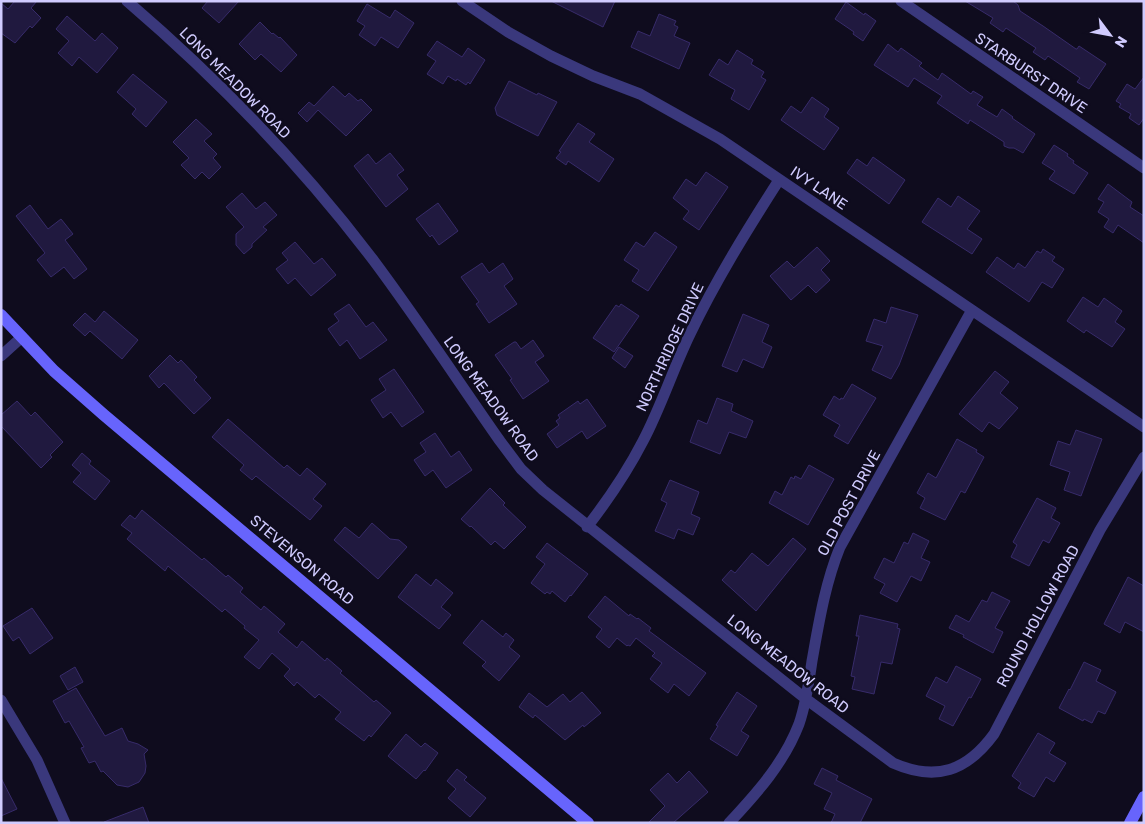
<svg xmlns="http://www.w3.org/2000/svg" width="1145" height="824" font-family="Rubik,sans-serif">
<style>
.building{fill:#20193f;stroke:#372b6a}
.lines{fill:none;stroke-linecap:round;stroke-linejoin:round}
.minor{stroke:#3a387c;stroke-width:11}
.secondary{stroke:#6764fc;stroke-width:12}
.labels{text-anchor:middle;stroke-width:5;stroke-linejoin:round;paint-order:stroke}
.street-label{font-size:15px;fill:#d0cbfe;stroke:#0f0c1e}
</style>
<rect width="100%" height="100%" fill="#0f0c1e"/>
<path class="building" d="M15,1H37L31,8L41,18L32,28L30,26L15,43L1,33V3L8,9Z
M208,1H239L219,23L202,8Z
M551,1H615L603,27Z
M965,1H1013L1018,5L1020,11L1043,26L1076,49H1077L1079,46L1106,64L1089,89L1077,82L1080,78L1048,56L1045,60L1033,52L1036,48L1006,28L1003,32L990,23L993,18Z
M846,2L864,15L865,13L876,21L863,41L853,34L854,32L835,19Z
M367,4L390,18L395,10L414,23L398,48L381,37L375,46L359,35L365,26L357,21Z
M659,14L676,21L674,25L678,27L674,36L690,43L679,69L631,47L638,31L650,36Z
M67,16L95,41L102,33L118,48L97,73L79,57L72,66L58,53L69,41L56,29Z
M260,22L272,34L273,33L279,38L280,37L297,55L281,72L261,54L255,60L239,44Z
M437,41L462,57L468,48L485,60L470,84L468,82L466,85L457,79L456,81L448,76L443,84L427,74L436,61L427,55Z
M888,44L898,52L901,48L922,63L919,66L938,80L942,73L971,94L973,91L983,97L977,105L997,117L1002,109L1013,117L1012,118L1035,134L1023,153L1014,148H1009L1004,146V142L970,120L968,124L937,103L942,96L914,78L908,87L874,65Z
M737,50L753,60L751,64L764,72L761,77L766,80L749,110L731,99L735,90L709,75L719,59L728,65Z
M133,74L167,102L146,127L132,114L136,109L117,92Z
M1144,77V118L1139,125L1129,118L1131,114L1119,107L1121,104L1116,101L1127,84L1135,89Z
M509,81L537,95L538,93L557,102L538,136L497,115L495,108Z
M333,86L345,97L349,93L358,101L361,99L372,110L346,136L318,110L307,122L298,113L309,102L314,106Z
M812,97L829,109L824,117L839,128L824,150L781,120L791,106L801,113Z
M196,119L212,134L204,141L217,154L213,158L221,167L209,179L202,172L195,179L181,165L189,158L173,142Z
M578,123L595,134L589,142L614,159L599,182L568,161L566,165L556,158L561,152L559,151Z
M1054,145L1068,154L1067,156L1074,161L1073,163L1088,173L1074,194L1049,179L1055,171L1042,163Z
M390,153L404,170L397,175L408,189L386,207L354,166L368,154L376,164Z
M873,157L905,180L889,204L847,173L857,159L867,166Z
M706,172L728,187L699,230L683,219L689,211L673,198L686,179L696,186Z
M1108,184L1132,202L1130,207L1144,216V243L1118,225L1113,233L1104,227L1109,219L1098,212L1104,202L1098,199Z
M242,193L256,209L265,202L277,215L263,227L267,230L252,244V247L244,254L236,245V234L244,227L226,207Z
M958,196L980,211L967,229L982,239L972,254L922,222L938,198L951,207Z
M438,203L458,231L439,245L432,235L430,237L416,219Z
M30,205L48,229L61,219L73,234L65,240L87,269L74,279L64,267L51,277L37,260L45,253L16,216Z
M655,232L677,247L648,291L632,281L639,270L624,260L636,242L644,247Z
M295,242L314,264L322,258L336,275L311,296L295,278L288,284L276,269L288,260L282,253Z
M817,247L830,261L821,270L830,280L816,293L808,285L791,300L770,276L787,261L794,268Z
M1043,249L1055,257L1052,261L1064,269L1052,288L1042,282L1029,302L986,272L997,257L1014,269L1018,263L1025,268L1037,251L1041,253Z
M482,263L489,273L503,263L513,279L504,286L517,304L489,323L476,304L479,302L461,277Z
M1083,297L1098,307L1104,298L1122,311L1115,322L1125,329L1112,347L1086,330L1084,333L1067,321Z
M349,304L366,327L373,322L387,340L360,359L347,340L340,346L328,329L339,321L334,314Z
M621,304L639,316L614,352L593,338L616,305L619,307Z
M891,307L918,315L899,365L891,379L872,370L883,346L866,341L874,319L886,323Z
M104,311L138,340L122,359L90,331L85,336L73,325L85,313L95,322Z
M743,314L769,325L762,342L772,347L763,368L743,359L737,372L722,366Z
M533,340L544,356L535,362L549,381L523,399L510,380L512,379L495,355L514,342H516L521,349Z
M619,347L633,356L625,368L612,358Z
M170,355L178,363L181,360L197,377L194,380L211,398L194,414L164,383L159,388L149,376Z
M394,369L424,412L402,427L391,412L383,418L371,400L386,390L379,379Z
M995,371L1009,382L1000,393L1018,408L999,429L989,422L982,432L959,414Z
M852,384L876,398L848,444L834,436L840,425L823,415L834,396L840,400L841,398L843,399Z
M717,398L733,404L731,411L753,421L746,438L729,432L720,454L690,442L698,420L707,424Z
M587,399L606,426L587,439L582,431L557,448L547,434L559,425L556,421L560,418L558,415L578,401L580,404Z
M17,401L31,416L35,412L63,442L50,455L52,457L41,468L1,426V415Z
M228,419L284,468L287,465L300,476L307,468L326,484L313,499L322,506L310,520L256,476L252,480L240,470L244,465L212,437Z
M1076,430L1102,439L1081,496L1064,490L1070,472L1050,465L1058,441L1070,445Z
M435,433L451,457L459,451L472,470L446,488L433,470L425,476L414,460L426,452L420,443Z
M957,439L977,450L976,452L984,457L965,493L961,491L945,520L920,508L925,498L917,493L928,473L936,478Z
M82,453L91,461L89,464L110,481L95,500L73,482L81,473L72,465Z
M809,465L834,479L808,525L769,503L775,491L782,495L791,477L794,479L795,476L801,479Z
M670,480L699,492L691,514L700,518L693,535L678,529L674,539L655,531L667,503L661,500Z
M490,488L505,503L503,505L526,527L504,549L495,541L491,545L471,526L470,527L461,519Z
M1037,498L1056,508L1051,518L1060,523L1049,543L1043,540L1029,566L1011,557L1017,545L1013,542Z
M142,510L202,560L204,558L226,577L228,575L243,588L240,592L261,610L264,606L285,624L278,632L297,648L302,641L325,661L327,658L342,671L340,673L374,702L376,700L391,713L371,737L369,735L364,741L335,719L341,712L319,694L315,698L297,682L294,686L284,676L290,669L272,653L259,669L244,657L259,640L244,628L245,626L225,609L222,612L168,566L165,571L127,539L132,533L121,525L130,515L135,519Z
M372,523L390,539L399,540L407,547L378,579L334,540L345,527L359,538Z
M913,533L929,541L921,558L930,562L921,581L911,576L897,602L880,593L885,584L874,578L884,558L894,563L904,542L908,544Z
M793,538L806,549L756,611L722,580L731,570L735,573L752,553L768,566Z
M547,543L588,574L571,596L570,595L565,602L552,591L550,594L547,592L545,594L531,583L545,564L536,557Z
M416,574L431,586L436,579L453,593L441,607L451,615L439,629L398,597Z
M1128,577L1144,586V632L1125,622L1120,633L1104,624Z
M992,592L1010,601L995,628L1003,632L993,653L963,637L964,635L949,628L956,615L969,622L982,600L987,602Z
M605,596L629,616L630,614L637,619L638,618L651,628L649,631L706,673L689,696L674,684L668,693L650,679L662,663L652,656L655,653L636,638L630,646L628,645L627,646L617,638L609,648L596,637L602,629L588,617Z
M32,608L53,638L30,654L19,637L13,641L3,626Z
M860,615L898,624L897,628L900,629L892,664L881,662L874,694L852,689L855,677L851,676L859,636H856Z
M482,620L503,637L506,633L514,640L509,647L520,656L499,681L482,666L486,662L463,643Z
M1084,662L1101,670L1096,681L1116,692L1105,714L1098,711L1092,723L1084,719L1083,721L1059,708L1069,689L1070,690Z
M956,666L981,679L971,698L969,697L953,726L939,719L945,706L926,696L936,677L947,683Z
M75,667L83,682L68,690L60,676Z
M76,688L105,736L122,728L128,741L138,744L148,750L144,754L146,766L145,773L139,782L128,787L117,785L103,771L101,772L95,761L89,763L81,748L84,747L69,721L65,723L53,701Z
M582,692L601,713L584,727L583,725L565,740L535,715L533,718L519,707L529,693L547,707L563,694L570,702Z
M737,692L757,706L741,731L749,736L737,756L710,739L718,726L716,725Z
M1038,733L1055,743L1049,753L1066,763L1054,782L1046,777L1034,797L1018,788L1021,783L1012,776Z
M406,734L421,747L425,743L438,753L425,771L424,770L416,779L388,756Z
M822,768L838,776L836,780L872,799L860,823H831L835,814L824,809L832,793L814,784Z
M457,769L467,777L464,780L486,798L470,817L448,798L456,789L447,781Z
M689,771L708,792L673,823H648L665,806L650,790L668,773L677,783Z
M1,778L17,809L1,816Z
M143,807L149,823H104V822Z"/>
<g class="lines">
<path class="minor" d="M127,1C218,79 302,166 374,261C418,320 458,381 500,441L521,469L543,490L806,699L893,763C936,782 967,771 994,734L1100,530L1144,457
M462,1L508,32L551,56L593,76L640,94L720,139L1144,427
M901,1L1144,168
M1,356L22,337
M587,527C608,500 627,472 643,441C661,407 673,369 690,334C716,280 747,230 779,180
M1,700L37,760L65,823
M729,823C757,793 784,763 799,724C806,704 809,682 812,661C819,622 825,584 840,547L972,310"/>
<path class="secondary" d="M1,315L54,371L104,415L588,823
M1130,823L1144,797"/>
</g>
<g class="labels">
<g class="street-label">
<text transform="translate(1031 73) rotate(34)" y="5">STARBURST DRIVE</text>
<text transform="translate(235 83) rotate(45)" y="5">LONG MEADOW ROAD</text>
<text transform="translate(819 188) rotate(34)" y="5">IVY LANE</text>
<text transform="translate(670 347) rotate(-65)" y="5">NORTHRIDGE DRIVE</text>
<text transform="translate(491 399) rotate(54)" y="5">LONG MEADOW ROAD</text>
<text transform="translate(849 503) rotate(-62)" y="5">OLD POST DRIVE</text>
<text transform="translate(302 560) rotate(40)" y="5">STEVENSON ROAD</text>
<text transform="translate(1038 616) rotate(-62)" y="5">ROUND HOLLOW ROAD</text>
<text transform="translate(788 664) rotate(38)" y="5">LONG MEADOW ROAD</text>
</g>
</g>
<rect width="1145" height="824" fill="none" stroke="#d0cbfe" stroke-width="5"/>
<g transform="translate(1110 35) rotate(122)" stroke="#0f0c1e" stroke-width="4" paint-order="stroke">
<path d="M0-4L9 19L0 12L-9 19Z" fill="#d0cbfe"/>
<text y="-8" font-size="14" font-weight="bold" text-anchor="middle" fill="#d0cbfe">N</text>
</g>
</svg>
